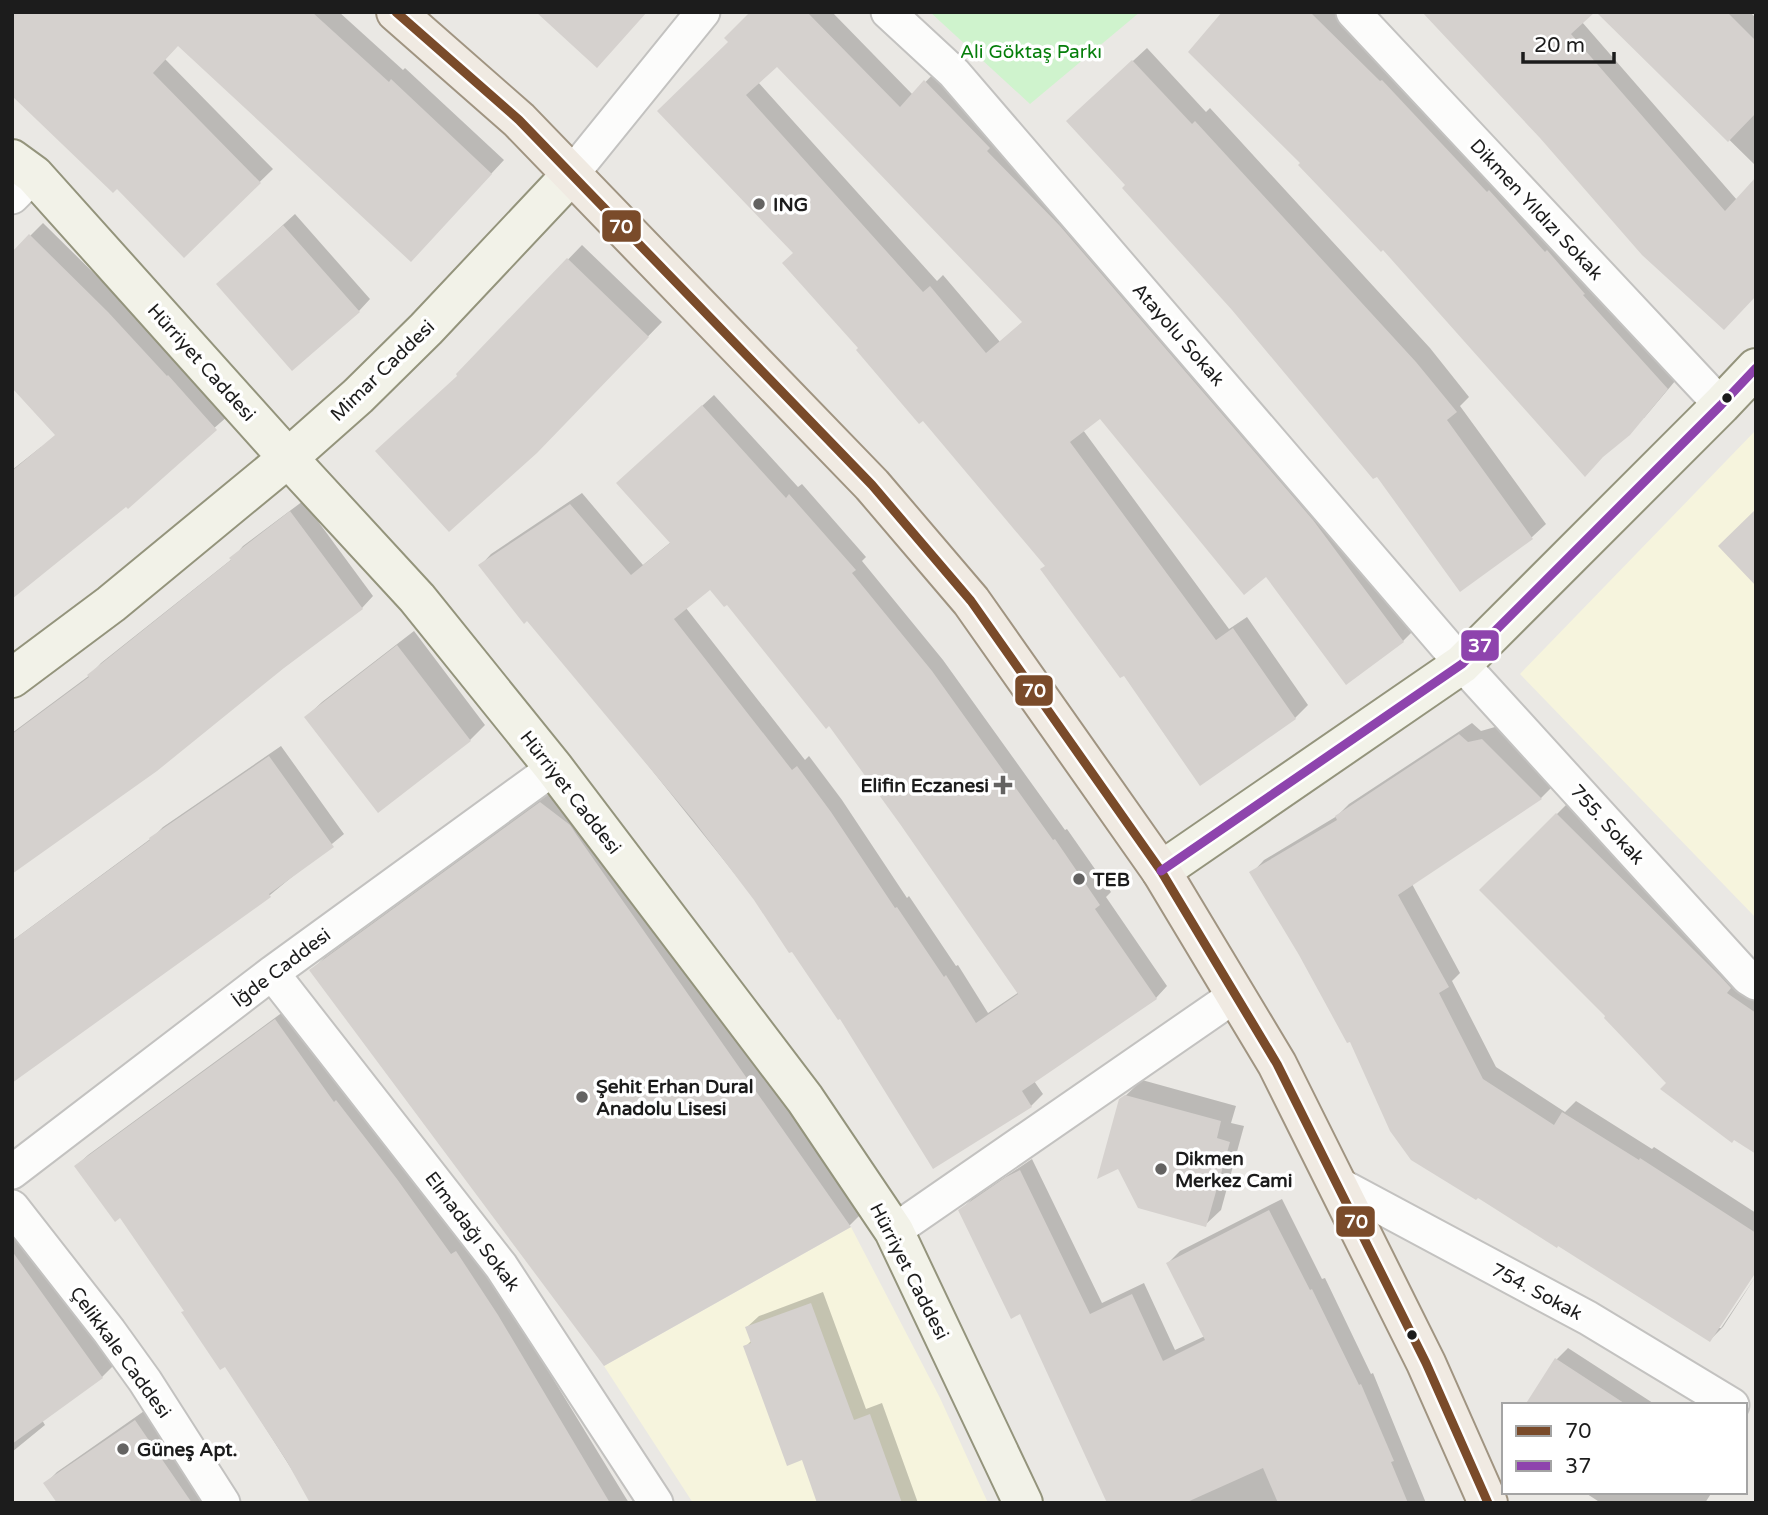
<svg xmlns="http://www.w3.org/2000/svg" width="1768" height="1515" font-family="'Varela Round',sans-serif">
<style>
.education{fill:#f6f4dd}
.park{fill:#cff3cd}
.shadow{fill:#0003;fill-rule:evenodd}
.building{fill:#d5d1ce;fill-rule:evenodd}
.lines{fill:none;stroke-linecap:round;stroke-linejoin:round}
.street-casing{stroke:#c3c2c0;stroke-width:37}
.secondary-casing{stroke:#94947c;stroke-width:42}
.primary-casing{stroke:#a09481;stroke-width:42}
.street{stroke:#fcfcfb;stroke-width:33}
.secondary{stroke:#f2f2e8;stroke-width:38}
.primary{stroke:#f0eae2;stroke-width:38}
.bus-1-casing{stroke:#fff;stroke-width:14}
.bus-2-casing{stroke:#fff;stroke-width:14}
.bus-1{stroke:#7a4b2a;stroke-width:9}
.bus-2{stroke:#8e44ad;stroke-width:9}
.poi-dot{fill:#646362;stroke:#fff;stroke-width:2.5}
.bus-dot{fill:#1c1c1c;stroke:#fff;stroke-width:2.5}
.labels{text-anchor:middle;stroke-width:7;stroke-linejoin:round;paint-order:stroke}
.park-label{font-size:19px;fill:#057e0a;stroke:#fff}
.poi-label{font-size:19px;font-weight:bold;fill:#1c1c1c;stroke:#fff;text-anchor:start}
.street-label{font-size:19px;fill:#1c1c1c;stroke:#fff}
.line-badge{stroke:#fff;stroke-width:2.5}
.badge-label{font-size:19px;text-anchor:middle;font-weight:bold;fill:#fff}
</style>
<rect width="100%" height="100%" fill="#eae8e4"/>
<path class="education" d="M1756,430V918L1520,674Z
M851,1227L940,1398L988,1503H693L604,1366Z"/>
<path class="park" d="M930,12H1140L1030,104Z"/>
<path class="shadow" d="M12,12H339L403,70L405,68L504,160L424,246L179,44L165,59L273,169L184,256Z
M752,12H832L913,95L938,69L1416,628L1403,641L1346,683L1266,575L1101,416L1083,430L1229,629L1247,617L1308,705L1295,718L1046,565L923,418L860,348L795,252L659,111L731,42ZM777,65L1024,321L1000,342L943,275L937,281L758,82Z
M1224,12H1339L1681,374L1644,418L1383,247L1303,163Z
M1424,12L1582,22L1737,200L1756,294L1542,137Z
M1599,12H1750L1756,18V166Z
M1147,48L1206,112L1210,108L1430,348L1469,397L1460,406L1546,524L1532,537L1461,590L1377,474L1127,185L1082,108Z
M295,214L370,299L359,311L230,273Z
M43,223L120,299L228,416L127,504L12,595V470L41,447L95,494L12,254Z
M582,245L662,322L551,436L458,374Z
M714,395L798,487L802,484L866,557L862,561L943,660L1065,830L1067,829L1111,892L1106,897L1167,986L1156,998L1034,1081L1043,1094L1031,1106L841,1016L755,899L587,689L480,566L491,554L582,493L643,565L671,542L630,472ZM710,588L727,603L829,724L902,823L1019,992L988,1013L958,965L956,966L909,896L907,898L842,800L809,756L805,760L686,608Z
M303,501L373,596L362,608L12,873V733L90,675L101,663L232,559L243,546Z
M414,631L485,725L470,740L306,717L322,702Z
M1472,723L1481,731L1495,727L1553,786L1541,798L1412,884L1460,973L1452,981L1496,1067L1565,1112L1576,1101L1652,1149L1654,1147L1756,1213V1269L1717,1328H1721L1756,1276L1723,1327L1710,1340L1350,1039L1252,873L1264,860L1337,816L1349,804Z
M281,746L344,834L270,895L12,941L153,837L163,827Z
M553,791L582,813L862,1213L850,1225L605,1363L312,970L324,958Z
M1571,800L1756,990V1152L1668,1083L1608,1016L1481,890Z
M287,1009L468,1240L629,1503H313L225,1364L121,1215L76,1166L88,1155Z
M1142,1080L1236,1106L1231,1123L1244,1126L1221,1210L1205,1225L1121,1100Z
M1032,1159L1102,1303L1144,1283L1175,1350L1205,1336L1168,1263L1180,1251L1282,1199L1322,1279L1325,1278L1371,1374L1373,1373L1426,1503H1109L1020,1312L960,1211L972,1199Z
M12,1217L114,1365L102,1377L42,1420L45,1425L12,1452Z
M823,1292L866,1409L882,1403L918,1503H819L803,1458L745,1347L752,1340L747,1327L759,1316Z
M1568,1348L1656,1405H1527L1556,1360Z
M147,1409L213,1503H59L46,1483L57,1472Z
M1584,1492H1712L1705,1503H1601Z"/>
<path class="building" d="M12,12H312L389,82L391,79L492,174L411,262L178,46L153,73L261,183L184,258L117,189L113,193L12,96Z
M536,12H647L597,68Z
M750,12H807L900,107L924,80L990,148L987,151L1060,226L1313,520L1404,642L1346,685L1266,577L1244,595L1100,419L1070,442L1216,640L1233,628L1296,719L1200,786L1124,676L1120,678L1040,569L1045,566L923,421L919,424L856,350L858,348L782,263L793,253L657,111L728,42L724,38ZM777,67L1022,322L986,353L930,286L923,292L746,95Z
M1222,12H1310L1380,81L1382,80L1487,192L1489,190L1545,252L1547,250L1585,294L1583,295L1668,389L1630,435L1603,457L1585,477L1383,250L1381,252L1298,165L1300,163L1188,52Z
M1422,12H1595L1571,34L1725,211L1756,177V296L1724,330L1642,255L1540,138Z
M1596,12H1727L1756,41V113L1728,142Z
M1132,60L1192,124L1195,121L1416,362L1457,412L1447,420L1533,539L1460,592L1377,477L1373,479L1232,310L1122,188L1125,185L1066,121Z
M283,225L360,312L292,371L216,284Z
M29,234L108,312L167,376L168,375L217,430L128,509L126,507L12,599V471L55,435L12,388V252Z
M567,258L649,337L537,453L449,532L375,451L457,376L456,374Z
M702,405L786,498L789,494L856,570L852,573L932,671L1053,840L1055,839L1100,905L1095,909L1157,999L1022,1091L1032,1107L933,1169L840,1019L838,1020L792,952L789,953L754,900L694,821L527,621L524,624L478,565L570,504L631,575L670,543L616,483ZM710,590L724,607L727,605L826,729L829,726L900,824L1018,994L976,1023L946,975L944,977L897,907L895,908L831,812L797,766L792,770L674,619Z
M1756,509V586L1718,546Z
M290,511L363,609L284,668L157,771L12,874V734L89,677L87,675L231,560L229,558Z
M397,645L471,741L378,813L304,717Z
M1459,734L1468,742L1482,739L1542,799L1398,895L1449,987L1439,993L1483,1079L1554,1125L1562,1112L1639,1160L1640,1158L1756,1233V1272L1710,1342L1558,1246L1557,1248L1478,1198L1476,1200L1411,1160L1390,1131L1350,1042L1347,1043L1299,955L1249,872L1337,820L1335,816Z
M269,756L334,847L269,894L271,897L12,1083V941L150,840L149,838Z
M540,802L570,825L576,834L851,1227L604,1366L309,970Z
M1556,813L1720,976L1731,988L1727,993L1756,1013V1154L1734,1140L1732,1143L1660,1089L1666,1083L1604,1018L1605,1016L1479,890Z
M275,1019L334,1102L336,1100L397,1179L451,1254L456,1251L498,1315L610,1503H310L286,1460L225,1367L220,1370L181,1312L184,1311L120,1218L115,1222L74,1166Z
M1125,1095L1221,1121L1217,1138L1230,1142L1206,1227L1138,1208L1118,1169L1097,1179L1119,1099Z
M1020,1170L1090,1314L1132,1294L1163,1361L1205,1340L1166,1263L1269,1210L1310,1290L1312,1289L1359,1385L1361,1384L1394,1461L1391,1462L1408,1503H1278L1263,1468L1185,1503H1107L1020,1314L1011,1319L958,1210L1006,1177Z
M12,1251L103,1378L12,1444Z
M811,1303L854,1420L870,1414L902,1503H817L802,1460L787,1466L743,1346L751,1343L745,1327Z
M1555,1358L1627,1405H1525Z
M135,1420L192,1503H57L43,1483Z"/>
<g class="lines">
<g class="street-casing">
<path id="street" d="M888,12L954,73L1462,664L1748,978L1756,983
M1353,12L1721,405
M571,175L703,12
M12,197L34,175
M272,973L501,1266L656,1503
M12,1172L272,973L554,768
M1338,1184L1588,1318L1732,1405
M12,1207L109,1331L145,1381L223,1503
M894,1231L1237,994"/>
</g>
<g class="secondary-casing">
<path id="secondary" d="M12,159L34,175L288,458L417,598L554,768L805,1099L894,1231L1023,1503
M12,678L111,604L288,458L358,396L426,329L571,175
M1161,871L1462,664L1721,405L1756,368"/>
</g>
<g class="primary-casing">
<path id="primary" d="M396,12L519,120L872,485L971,601L1161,871L1277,1064L1426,1363L1488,1503"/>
</g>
<use href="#street" class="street"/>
<use href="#secondary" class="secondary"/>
<use href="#primary" class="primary"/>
<g class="bus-1-casing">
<path id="bus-1" d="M396,12L519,120L872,485L971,601L1161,871L1277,1064L1426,1363L1488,1503"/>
</g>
<g class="bus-2-casing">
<path id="bus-2" d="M1161,871L1462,664L1721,405L1756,368"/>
</g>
<use href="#bus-1" class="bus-1"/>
<use href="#bus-2" class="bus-2"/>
</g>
<g class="poi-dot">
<circle cx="759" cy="204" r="7"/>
<path d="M999.5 774.5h7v7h7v7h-7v7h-7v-7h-7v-7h7z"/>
<circle cx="1079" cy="879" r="7"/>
<circle cx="582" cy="1097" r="7"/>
<circle cx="1161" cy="1169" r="7"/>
<circle cx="123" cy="1449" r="7"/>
</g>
<g class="bus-dot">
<circle cx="1727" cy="398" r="6"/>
<circle cx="1412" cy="1335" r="6"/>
</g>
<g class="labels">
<g class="park-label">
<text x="1031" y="58">Ali Göktaş Parkı</text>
</g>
<g class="poi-label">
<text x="773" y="211">ING</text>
<text x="989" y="792" text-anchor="end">Elifin Eczanesi</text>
<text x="1093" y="886">TEB</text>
<text x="596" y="1093">Şehit Erhan Dural<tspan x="596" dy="22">Anadolu Lisesi</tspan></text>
<text x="1175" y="1165">Dikmen<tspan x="1175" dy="22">Merkez Cami</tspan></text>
<text x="137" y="1456">Güneş Apt.</text>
</g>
<g class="street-label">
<text transform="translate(1537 209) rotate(47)" y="7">Dikmen Yıldızı Sokak</text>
<text transform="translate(1179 334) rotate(49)" y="7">Atayolu Sokak</text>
<text transform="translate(202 362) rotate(48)" y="7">Hürriyet Caddesi</text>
<text transform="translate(382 370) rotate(-44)" y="7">Mimar Caddesi</text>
<text transform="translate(571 792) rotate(52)" y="7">Hürriyet Caddesi</text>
<text transform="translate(1608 824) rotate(48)" y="7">755. Sokak</text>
<text transform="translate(281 967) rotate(-37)" y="7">İğde Caddesi</text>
<text transform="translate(473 1231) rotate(53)" y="7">Elmadağı Sokak</text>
<text transform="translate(910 1271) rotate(63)" y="7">Hürriyet Caddesi</text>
<text transform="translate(1537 1291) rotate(28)" y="7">754. Sokak</text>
<text transform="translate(121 1352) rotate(54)" y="7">Çelikkale Caddesi</text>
</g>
</g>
<g class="line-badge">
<rect x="601" y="209" width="41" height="34" rx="7" fill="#7a4b2a"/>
<rect x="1460" y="629" width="40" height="33" rx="7" fill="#8e44ad"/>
<rect x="1014" y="674" width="40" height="33" rx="7" fill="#7a4b2a"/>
<rect x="1335" y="1205" width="41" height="33" rx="7" fill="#7a4b2a"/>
</g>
<g class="badge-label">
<text x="621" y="233">70</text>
<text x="1480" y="652">37</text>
<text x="1034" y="697">70</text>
<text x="1356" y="1228">70</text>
</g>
<rect width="1768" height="1515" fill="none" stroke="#1c1c1c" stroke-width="28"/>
<rect x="1502" y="1403" width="245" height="91" fill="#ffffff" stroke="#a4a4a4" stroke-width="2"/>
<rect x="1516" y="1426" width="35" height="10" fill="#7a4b2a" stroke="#a4a4a4" stroke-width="2"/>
<text x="1565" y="1438" font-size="21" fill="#1c1c1c">70</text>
<rect x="1516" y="1461" width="35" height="10" fill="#8e44ad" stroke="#a4a4a4" stroke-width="2"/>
<text x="1565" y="1473" font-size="21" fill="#1c1c1c">37</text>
<path d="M1523 52v10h91v-10" fill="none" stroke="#1c1c1c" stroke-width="3.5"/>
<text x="1534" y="52" font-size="21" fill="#1c1c1c" stroke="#ffffff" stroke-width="5" paint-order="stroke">20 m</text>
</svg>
